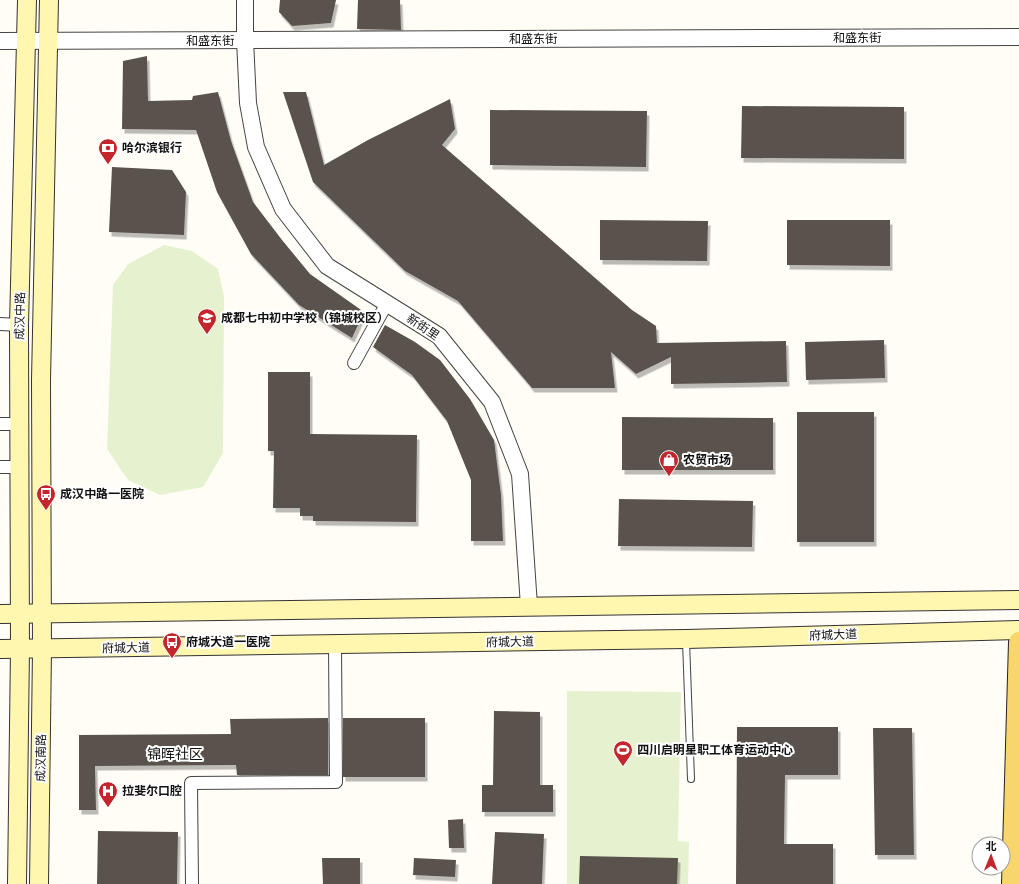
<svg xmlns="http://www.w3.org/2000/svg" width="1019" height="884" viewBox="0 0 1019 884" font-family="'Playfair Display','Noto Sans SC',serif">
	<defs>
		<filter id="shadow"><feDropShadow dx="2.5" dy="4.5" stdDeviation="0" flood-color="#0004"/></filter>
	</defs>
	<rect width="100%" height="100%" fill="#fffdf5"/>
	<g fill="#e6f2cf">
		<path d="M 164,245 L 192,251 L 218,269 L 224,296 L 223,453 L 203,487 L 160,495 L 128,480 L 107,449 L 113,285 L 128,264 Z"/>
		<path d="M 567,691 L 681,692 L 678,841 L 689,842 L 688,884 L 567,884 Z"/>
	</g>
	<g fill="#5a524d" filter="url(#shadow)">
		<path d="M 280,0 L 336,0 L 331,23 L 292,26 L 279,12 Z"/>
		<path d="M 358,0 L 400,0 L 401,30 L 357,29 Z"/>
		<path d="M 147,56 L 148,101 L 192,100 L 193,96 L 218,92 L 231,141 L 253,202 L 282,240 L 310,274 L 364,312 L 352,338 L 299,305 L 251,254 L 217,192 L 196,130 L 122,129 L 123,61 Z"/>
		<path d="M 283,92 L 306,92 L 324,165 L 368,140 L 450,99 L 455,129 L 442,145 L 632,310 L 656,326 L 657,343 L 786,341 L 787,382 L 671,384 L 671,357 L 636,374 L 611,352 L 615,388 L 532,388 L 458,301 L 405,271 L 313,182 Z"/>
		<path d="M 742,106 L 904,107 L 904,159 L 741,158 Z"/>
		<path d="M 490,110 L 647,111 L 646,167 L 490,165 Z"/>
		<path d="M 112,167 L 172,170 L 186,192 L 184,235 L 109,232 Z"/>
		<path d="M 600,220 L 708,221 L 707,261 L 600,260 Z"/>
		<path d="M 787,220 L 890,220 L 890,266 L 787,265 Z"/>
		<path d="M 385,325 L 415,342 L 440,360 L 470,399 L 494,440 L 501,495 L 503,541 L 471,541 L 471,480 L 447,421 L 412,375 L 373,347 Z"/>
		<path d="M 884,340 L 885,378 L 806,380 L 805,342 Z"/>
		<path d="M 268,372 L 310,372 L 310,434 L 417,435 L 416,522 L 313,521 L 313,516 L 300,516 L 300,508 L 273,508 L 274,451 L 268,451 Z"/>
		<rect x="797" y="412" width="77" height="130"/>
		<path d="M 622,417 L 773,418 L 773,470 L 622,470 Z"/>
		<path d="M 619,499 L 753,501 L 752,547 L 618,546 Z"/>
		<path d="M 494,711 L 540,712 L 540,785 L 553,785 L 553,812 L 482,812 L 482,785 L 493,785 Z"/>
		<path d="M 328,718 L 328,775 L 237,775 L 236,765 L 95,766 L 96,810 L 79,810 L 79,735 L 231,734 L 230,719 Z"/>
		<rect x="343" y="718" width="82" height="59"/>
		<path d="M 737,727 L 838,727 L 838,775 L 785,775 L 784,844 L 833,844 L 833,884 L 736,884 Z"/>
		<path d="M 873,728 L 912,728 L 914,855 L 875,855 Z"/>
		<path d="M 463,819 L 464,848 L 449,848 L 448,820 Z"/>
		<path d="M 98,831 L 178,832 L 177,884 L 97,884 Z"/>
		<path d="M 495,832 L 544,834 L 542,884 L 492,884 Z"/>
		<path d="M 580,856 L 678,858 L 677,884 L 579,884 Z"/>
		<path d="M 322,858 L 360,858 L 360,884 L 323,884 Z"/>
		<path d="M 414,858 L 456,860 L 455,877 L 413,875 Z"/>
	</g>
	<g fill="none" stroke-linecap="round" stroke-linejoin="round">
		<defs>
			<path id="service" d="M 686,641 L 691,779"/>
			<g id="minor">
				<path d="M 0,324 L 19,325"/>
				<path d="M 354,363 L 387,303"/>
				<path d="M 0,424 L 20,424"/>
				<path d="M 0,467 L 20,467"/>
				<path d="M 192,884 L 191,783 L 336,782 L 335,645"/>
			</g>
			<g id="tertiary">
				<path d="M 245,40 L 248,103 L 256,147 L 283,209 L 327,266 L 439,336 L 492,402 L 520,474 L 529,606"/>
				<path d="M 245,40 L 245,0"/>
				<path d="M 0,41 L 1019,37"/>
			</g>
			<g id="secondary">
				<path d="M 0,614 L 1019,600"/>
				<path d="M 0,649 L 686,639 L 1019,630"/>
				<path d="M 17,884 L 20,649 L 19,325 L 27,0"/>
				<path d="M 39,884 L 42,649 L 41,380 L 49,0"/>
			</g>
			<path id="primary" d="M 1012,884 L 1019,642"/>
		</defs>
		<use href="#service" stroke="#444" stroke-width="8"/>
		<use href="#minor" stroke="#444" stroke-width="14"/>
		<use href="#tertiary" stroke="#444" stroke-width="18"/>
		<use href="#secondary" stroke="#333" stroke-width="20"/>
		<use href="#primary" stroke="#222" stroke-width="22"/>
		<use href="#service" stroke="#fff" stroke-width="6"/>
		<use href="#minor" stroke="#fff" stroke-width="12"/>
		<use href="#tertiary" stroke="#fff" stroke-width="16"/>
		<use href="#secondary" stroke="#fff6b0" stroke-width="18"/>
		<use href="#primary" stroke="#f9d66b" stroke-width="20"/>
	</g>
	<defs>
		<symbol id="bank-pin" viewBox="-11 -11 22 30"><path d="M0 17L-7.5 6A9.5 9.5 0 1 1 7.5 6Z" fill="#c4262e" stroke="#fff"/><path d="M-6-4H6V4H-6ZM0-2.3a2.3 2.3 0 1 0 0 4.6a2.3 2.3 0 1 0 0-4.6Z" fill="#fff"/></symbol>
		<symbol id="school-pin" viewBox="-11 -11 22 30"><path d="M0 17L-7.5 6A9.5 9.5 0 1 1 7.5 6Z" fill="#c4262e" stroke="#fff"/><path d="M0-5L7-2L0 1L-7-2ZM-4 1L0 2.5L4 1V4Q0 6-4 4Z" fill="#fff"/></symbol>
		<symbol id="shop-pin" viewBox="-11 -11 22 30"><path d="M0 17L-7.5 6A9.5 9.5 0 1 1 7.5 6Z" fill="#c4262e" stroke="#fff"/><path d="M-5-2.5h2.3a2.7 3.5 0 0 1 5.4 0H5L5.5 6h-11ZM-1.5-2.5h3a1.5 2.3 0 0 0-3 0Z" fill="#fff"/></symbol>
		<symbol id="bus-pin" viewBox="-11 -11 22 30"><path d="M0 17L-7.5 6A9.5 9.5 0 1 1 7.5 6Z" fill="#c4262e" stroke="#fff"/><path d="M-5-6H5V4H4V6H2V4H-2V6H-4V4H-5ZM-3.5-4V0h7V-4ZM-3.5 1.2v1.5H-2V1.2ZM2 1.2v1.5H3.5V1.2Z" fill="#fff"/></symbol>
		<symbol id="stadium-pin" viewBox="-11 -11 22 30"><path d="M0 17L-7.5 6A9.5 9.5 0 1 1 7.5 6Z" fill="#c4262e" stroke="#fff"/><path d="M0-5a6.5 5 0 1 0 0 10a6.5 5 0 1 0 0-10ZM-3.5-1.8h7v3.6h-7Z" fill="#fff"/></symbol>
		<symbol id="hospital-pin" viewBox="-11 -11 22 30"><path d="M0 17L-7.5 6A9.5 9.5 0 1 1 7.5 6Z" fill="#c4262e" stroke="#fff"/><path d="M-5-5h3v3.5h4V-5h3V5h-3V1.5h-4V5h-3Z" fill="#fff"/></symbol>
	</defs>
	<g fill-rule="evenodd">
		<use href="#bank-pin" x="97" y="137" width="22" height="30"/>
		<use href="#school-pin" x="196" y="307" width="22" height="30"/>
		<use href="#shop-pin" x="658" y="449" width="22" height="30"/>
		<use href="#bus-pin" x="35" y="483" width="22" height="30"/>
		<use href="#bus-pin" x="161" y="631" width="22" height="30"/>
		<use href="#stadium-pin" x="612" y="739" width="22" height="30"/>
		<use href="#hospital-pin" x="97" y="780" width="22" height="30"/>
	</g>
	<g text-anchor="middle" stroke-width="4" stroke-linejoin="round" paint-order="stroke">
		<g font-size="12" fill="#111" stroke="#fff">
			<text x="857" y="42">和盛东街</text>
			<text x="533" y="43">和盛东街</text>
			<text x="210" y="45">和盛东街</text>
			<text transform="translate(20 316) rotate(-89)" y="4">成汉中路</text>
			<text transform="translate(423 327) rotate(34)" y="4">新街里</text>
			<text transform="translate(833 635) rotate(-2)" y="4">府城大道</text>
			<text transform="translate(510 642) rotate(-1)" y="4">府城大道</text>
			<text transform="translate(126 648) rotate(-1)" y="4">府城大道</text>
			<text transform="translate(41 758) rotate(-89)" y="4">成汉南路</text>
		</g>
		<g font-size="12" font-weight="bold" fill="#111" stroke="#fff" text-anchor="start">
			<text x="122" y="152">哈尔滨银行</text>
			<text x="221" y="322">成都七中初中学校（锦城校区）</text>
			<text x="683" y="464">农贸市场</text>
			<text x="60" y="498">成汉中路一医院</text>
			<text x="186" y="646">府城大道一医院</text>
			<text x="637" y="754">四川启明星职工体育运动中心</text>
			<text x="122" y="795">拉斐尔口腔</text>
		</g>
		<g font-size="14" fill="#111" stroke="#fff">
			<text x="175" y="759">锦晖社区</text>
		</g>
	</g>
	<g transform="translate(991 856) rotate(1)"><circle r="19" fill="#ffffff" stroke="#a0a0a0"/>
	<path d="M0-3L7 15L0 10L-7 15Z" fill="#c4262e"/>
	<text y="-6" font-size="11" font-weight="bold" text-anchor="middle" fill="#111111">北</text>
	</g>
</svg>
